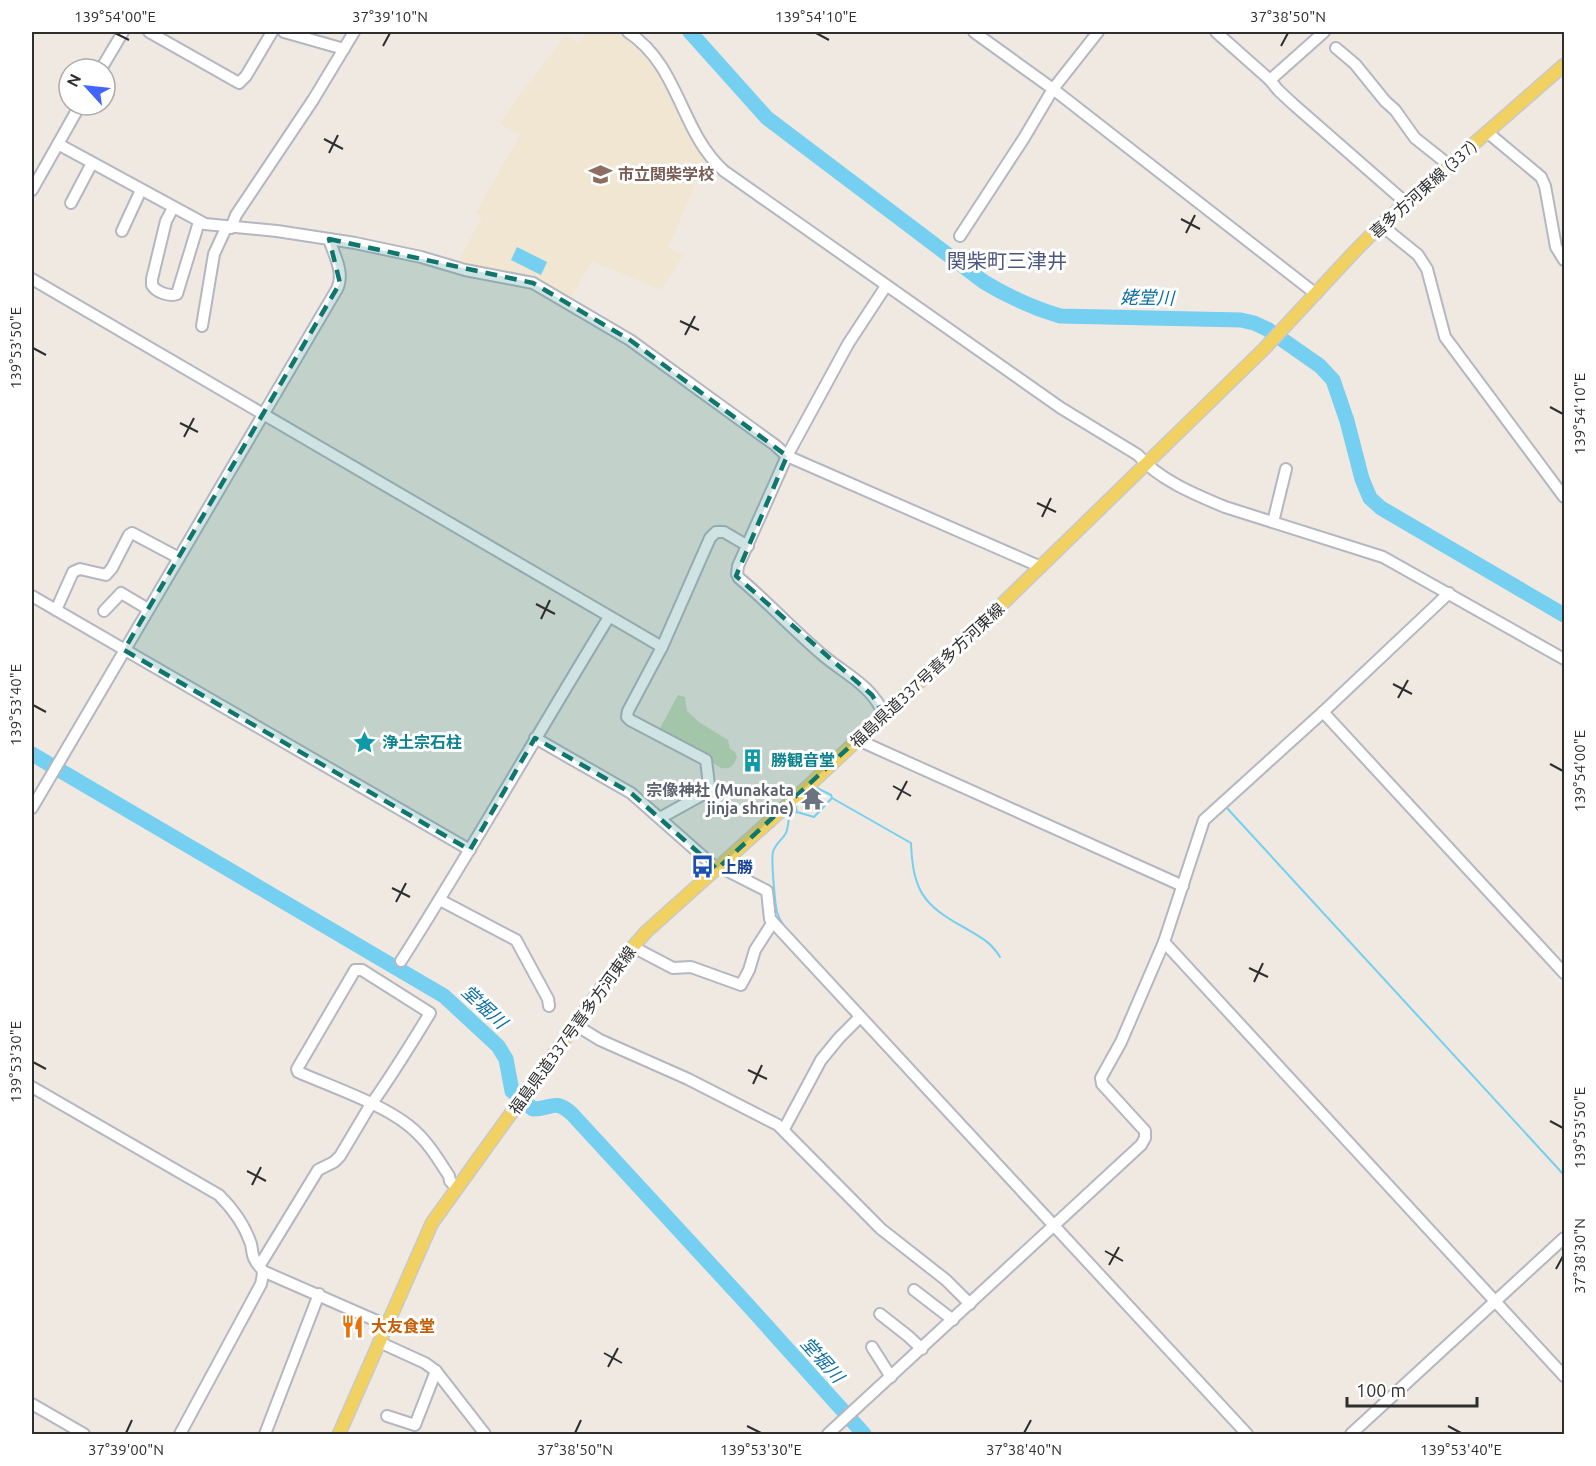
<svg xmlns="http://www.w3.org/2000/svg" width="1596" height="1466" viewBox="0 0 1596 1466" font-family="Ubuntu,'Noto Sans JP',sans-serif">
	<rect width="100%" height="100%" fill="#efe9e1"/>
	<path fill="#f0e6d1" d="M 588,32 L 618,32 L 644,52 L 659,73 L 694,141 L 710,166 L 696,182 L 668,248 L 683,255 L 661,290 L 592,261 L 569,301 L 532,280 L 457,264 L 482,217 L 476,212 L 520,135 L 500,124 L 515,101 L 566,35 L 578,44 Z"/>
	<path fill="#c8d9b8" d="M 678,695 L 685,697 L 687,711 L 699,722 L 728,740 L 730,749 L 735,752 L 737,757 C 733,767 731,769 721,768 L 659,730 Z"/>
	<path fill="#75cff0" d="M 517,247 L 547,262 L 541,275 L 511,260 Z"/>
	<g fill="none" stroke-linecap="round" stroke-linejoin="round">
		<g stroke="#75cff0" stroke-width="2">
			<path d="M 832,798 L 911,843 C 913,891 923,905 965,928 C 979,936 991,942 1000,957"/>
			<path d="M 795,804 L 797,812"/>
			<path d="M 1226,807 L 1564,1175"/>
			<path d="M 795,939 C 788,931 780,923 777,912 C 775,904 771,859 773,852 C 775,844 782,840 786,833 C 788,828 788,821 790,815 L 797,812 L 814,817 L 832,798 L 831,795 L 815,787"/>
		</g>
		<g stroke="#75cff0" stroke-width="15">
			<path d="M 690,32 L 767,118 L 984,282 C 1009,297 1033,308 1060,316 L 1241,320 L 1254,323 L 1267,329 L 1320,366 L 1333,380 L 1347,421 L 1362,479 L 1370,498 L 1381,508 L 1564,615"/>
			<path d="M 32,754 L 444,996 L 498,1046 L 506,1059 L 512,1091 L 533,1109 C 552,1109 555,1098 572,1114 L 747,1304 L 864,1434"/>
		</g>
		<defs>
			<g id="minor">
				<path d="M 149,32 L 239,83 L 246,76 L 272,32"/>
				<path d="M 284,32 L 344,49"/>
				<path d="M 628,32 C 680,66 680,132 724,171 L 1061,408 L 1138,455 C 1159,480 1196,495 1225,507 L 1383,557 L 1564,659"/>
				<path d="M 974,32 L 1053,89 L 1316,294"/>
				<path d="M 1216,32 L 1270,80 L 1278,90 L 1293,104 L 1405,202"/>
				<path d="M 1336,48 L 1355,64 L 1385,101 L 1395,110 L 1415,138 L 1449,165"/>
				<path d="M 101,69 L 123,32"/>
				<path d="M 1270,80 L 1324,32"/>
				<path d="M 1487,132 L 1541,177 L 1545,186 L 1556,247 L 1564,260"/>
				<path d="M 58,144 L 205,224 L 277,231 L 355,243 L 421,257 L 465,270 L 533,283 L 630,340 L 775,445 L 787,456 L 1041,567"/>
				<path d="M 32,190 L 80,105"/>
				<path d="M 71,203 L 92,163"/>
				<path d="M 173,208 L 166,221 L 152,279 L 152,285 C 156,292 169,297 177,294 L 199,222"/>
				<path d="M 1381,225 L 1418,255 L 1427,269 L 1445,337 L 1564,497"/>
				<path d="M 231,228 L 236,215 L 313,100 L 354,32"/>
				<path d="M 122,231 L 141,190"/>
				<path d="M 960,236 L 1024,138 L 1053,89 L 1098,32"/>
				<path d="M 32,279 L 662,647"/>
				<path d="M 202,326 L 214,254 L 226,228"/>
				<path d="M 1273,522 L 1286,469"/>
				<path d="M 32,596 L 470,850"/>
				<path d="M 56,610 L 73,572 L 80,569 L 106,575 L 112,568 L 129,535 L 132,533 L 179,558"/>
				<path d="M 104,611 L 121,593 L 148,609"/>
				<path d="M 1323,712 L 1564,973"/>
				<path d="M 884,715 C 873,687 847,675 825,657 C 795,632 769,603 739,578 L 737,574 L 738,566 L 787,456 L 848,344 L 886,286"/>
				<path d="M 535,738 L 631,793 L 717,869"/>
				<path d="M 858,740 L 1183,886"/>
				<path d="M 32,808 L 337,289 C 345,273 334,255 329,239"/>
				<path d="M 660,818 L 707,792 L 709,785 L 706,760 L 630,720 L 627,717 L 628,711 L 662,647 L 710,538 L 716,532 L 724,532 L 748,546"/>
				<path d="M 720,867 L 767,891 L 770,919 L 1247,1434"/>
				<path d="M 440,900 L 516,940 L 548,999 L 549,1006"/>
				<path d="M 1164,942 L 1564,1376"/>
				<path d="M 633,947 L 673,968 L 691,967 L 741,985 L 749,970 L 755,950 L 773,922"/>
				<path d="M 401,961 C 473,848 539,731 609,617"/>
				<path d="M 574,1024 L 600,1040 L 688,1079 L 778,1125 L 881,1229 L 946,1280 L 970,1304"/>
				<path d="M 32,1087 L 219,1195 C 232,1208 245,1226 251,1244 C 252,1248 252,1254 254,1258 C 259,1271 266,1264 261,1284 L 180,1434"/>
				<path d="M 784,1129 L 821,1060 L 839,1038 L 860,1017"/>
				<path d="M 260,1265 L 318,1170 L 334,1162 L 340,1156 L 368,1109 C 390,1078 410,1046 430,1013 L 362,970 L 355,970 L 297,1069 L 298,1072 C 330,1086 382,1104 408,1125 C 426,1139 437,1157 449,1176 L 450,1181 L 457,1188"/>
				<path d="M 264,1274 L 265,1272 L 386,1325"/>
				<path d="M 914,1290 L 953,1320"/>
				<path d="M 880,1314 L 908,1336 L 922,1349"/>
				<path d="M 379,1342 L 425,1363 L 436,1371 L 485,1434"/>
				<path d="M 872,1347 L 891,1377"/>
				<path d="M 32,1404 L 84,1434"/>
				<path d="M 387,1416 L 415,1425 L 436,1371"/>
				<path d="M 265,1434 L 319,1294"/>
				<path d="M 828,1434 L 1141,1145 L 1145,1138 L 1145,1131 L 1102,1084 L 1101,1078 L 1121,1042 L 1164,942 L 1204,820 L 1323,712 L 1449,593"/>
				<path d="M 1351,1434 L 1564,1238"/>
			</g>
			<path id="major" d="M 339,1434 L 432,1223 L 623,958 L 646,932 L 803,791 L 996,610 L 1264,349 L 1356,250 L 1381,225 L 1564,65"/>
		</defs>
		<use href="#minor" stroke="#b4b7c1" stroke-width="14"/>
		<use href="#major" stroke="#c9c9c9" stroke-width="15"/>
		<use href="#minor" stroke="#fff" stroke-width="10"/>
		<use href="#major" stroke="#f2d163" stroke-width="12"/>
	</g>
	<path fill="#0f766e" fill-opacity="0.2" stroke="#0f766e" stroke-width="4.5" stroke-dasharray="12 8" stroke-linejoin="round" d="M 329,239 L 533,283 L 630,340 L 787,456 L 736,576 L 872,695 L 884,715 L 717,869 L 631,793 L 535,738 L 470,850 L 124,650 L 340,283 Z"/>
	<path fill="none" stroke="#2e2e2e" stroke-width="2" d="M 115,33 L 129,40M 816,33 L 829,40M 383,46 L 390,33M 1281,46 L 1288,33M 324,139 L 343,149M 329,153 L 338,135M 1181,219 L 1200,229M 1186,233 L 1195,215M 680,321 L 699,330M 685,335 L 695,316M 33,348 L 46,355M 1550,407 L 1563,414M 180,423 L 198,432M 184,437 L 194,418M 1037,503 L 1056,512M 1042,517 L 1051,498M 536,604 L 555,614M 541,619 L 550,600M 1393,684 L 1412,694M 1398,698 L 1408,680M 33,705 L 46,712M 1550,764 L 1563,771M 893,786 L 911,796M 897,800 L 907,781M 392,888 L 410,897M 396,902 L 406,883M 1249,968 L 1268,977M 1254,982 L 1263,963M 33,1062 L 46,1069M 748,1070 L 767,1079M 753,1084 L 762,1065M 1550,1121 L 1563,1128M 247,1171 L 266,1181M 252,1185 L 261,1167M 1105,1251 L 1123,1261M 1109,1265 L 1119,1247M 1556,1269 L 1563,1256M 604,1353 L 622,1363M 608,1367 L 618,1348M 747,1426 L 761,1433M 1448,1426 L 1461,1433M 126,1433 L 132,1420M 575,1433 L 581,1420M 1024,1433 L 1031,1420"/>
	<defs>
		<symbol id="school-bare" viewBox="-9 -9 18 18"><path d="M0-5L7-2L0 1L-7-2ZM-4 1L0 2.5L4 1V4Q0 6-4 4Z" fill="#8d6e63" stroke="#fff" stroke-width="2.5" paint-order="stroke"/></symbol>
		<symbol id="sight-bare" viewBox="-9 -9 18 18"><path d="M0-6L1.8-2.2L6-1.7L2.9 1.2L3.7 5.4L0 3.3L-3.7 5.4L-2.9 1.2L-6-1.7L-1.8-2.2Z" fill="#0f9aa8" stroke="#fff" stroke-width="2.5" paint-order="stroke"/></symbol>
		<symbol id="building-bare" viewBox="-9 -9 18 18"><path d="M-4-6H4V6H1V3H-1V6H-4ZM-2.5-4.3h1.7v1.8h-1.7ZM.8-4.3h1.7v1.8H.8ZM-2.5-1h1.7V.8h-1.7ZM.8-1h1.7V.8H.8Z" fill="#0f9aa8" stroke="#fff" stroke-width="2.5" paint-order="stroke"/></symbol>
		<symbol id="temple-bare" viewBox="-9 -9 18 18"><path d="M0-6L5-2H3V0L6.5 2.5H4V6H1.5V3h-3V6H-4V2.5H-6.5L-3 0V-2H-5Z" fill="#6b7280" stroke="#fff" stroke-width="2.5" paint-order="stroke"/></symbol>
		<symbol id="bus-bare" viewBox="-9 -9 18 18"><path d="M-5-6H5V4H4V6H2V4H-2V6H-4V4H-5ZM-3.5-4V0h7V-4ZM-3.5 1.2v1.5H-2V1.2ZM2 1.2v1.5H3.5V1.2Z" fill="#1a4fb4" stroke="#fff" stroke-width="2.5" paint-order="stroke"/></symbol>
		<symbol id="restaurant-bare" viewBox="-9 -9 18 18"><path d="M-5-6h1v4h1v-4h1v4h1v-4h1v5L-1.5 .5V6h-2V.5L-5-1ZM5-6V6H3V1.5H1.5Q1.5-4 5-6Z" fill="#e8710a" stroke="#fff" stroke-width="2.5" paint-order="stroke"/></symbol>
	</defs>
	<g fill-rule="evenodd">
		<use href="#school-bare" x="584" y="158" width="33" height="33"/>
		<use href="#sight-bare" x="348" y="726" width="33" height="33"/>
		<use href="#building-bare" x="736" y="744" width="33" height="33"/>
		<use href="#temple-bare" x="796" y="782" width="33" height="33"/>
		<use href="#bus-bare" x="686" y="850" width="33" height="33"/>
		<use href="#restaurant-bare" x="336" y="1310" width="33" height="33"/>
	</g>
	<g text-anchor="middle" stroke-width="6" stroke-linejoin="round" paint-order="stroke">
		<g font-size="16" font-weight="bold" fill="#785e54" stroke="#fff" text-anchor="start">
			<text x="618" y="180">市立関柴学校</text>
		</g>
		<g font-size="16" fill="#2e2e2e" stroke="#fff">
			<text transform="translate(1423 189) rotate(-42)" y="6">喜多方河東線 (337)</text>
			<text transform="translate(927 675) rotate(-43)" y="6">福島県道337号喜多方河東線</text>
			<text transform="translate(572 1030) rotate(-54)" y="6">福島県道337号喜多方河東線</text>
		</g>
		<g font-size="16" font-weight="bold" fill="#0d838f" stroke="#fff" text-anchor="start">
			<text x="382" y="748">浄土宗石柱</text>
			<text x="771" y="766">勝観音堂</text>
		</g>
		<g font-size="16" font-weight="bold" fill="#5b616d" stroke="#fff" text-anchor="end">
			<text x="794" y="796">宗像神社 (Munakata<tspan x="794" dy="18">jinja shrine)</tspan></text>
		</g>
		<g font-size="16" font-weight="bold" fill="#164399" stroke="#fff" text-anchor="start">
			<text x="721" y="873">上勝</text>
		</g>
		<g font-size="16" font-weight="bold" fill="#c56008" stroke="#fff" text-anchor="start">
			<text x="371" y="1332">大友食堂</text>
		</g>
		<g font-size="18" font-style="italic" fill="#0d6fa3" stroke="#fff">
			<text transform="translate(1147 298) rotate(1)" y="6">姥堂川</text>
			<text transform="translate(484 1007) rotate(43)" y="6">堂堀川</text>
			<text transform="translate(822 1360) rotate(48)" y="6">堂堀川</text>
		</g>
		<g font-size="20" fill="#4d5680" stroke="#fff">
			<text x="1007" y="268">関柴町三津井</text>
		</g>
	</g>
	<rect width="1596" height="1466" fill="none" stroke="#ffffff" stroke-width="66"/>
	<g transform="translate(87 87) rotate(297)"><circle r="28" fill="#ffffff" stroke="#ababab" stroke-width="1.5"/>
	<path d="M0-4.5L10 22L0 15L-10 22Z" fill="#4264fb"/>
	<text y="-9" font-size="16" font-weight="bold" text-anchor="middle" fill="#2e2e2e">N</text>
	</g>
	<path d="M1347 1397v9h130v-9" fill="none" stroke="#2e2e2e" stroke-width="3"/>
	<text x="1356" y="1397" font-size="18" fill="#2e2e2e" stroke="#ffffff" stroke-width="4.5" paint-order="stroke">100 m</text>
	<rect x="33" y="33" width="1530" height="1400" fill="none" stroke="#2e2e2e" stroke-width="2"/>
	<g font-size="15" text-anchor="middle" fill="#2e2e2e">
		<text x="115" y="22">139°54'00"E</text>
		<text x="390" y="22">37°39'10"N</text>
		<text x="816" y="22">139°54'10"E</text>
		<text x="1288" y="22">37°38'50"N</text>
		<text transform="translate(16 348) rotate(-90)" y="5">139°53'50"E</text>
		<text transform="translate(1580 414) rotate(-90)" y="5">139°54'10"E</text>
		<text transform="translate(16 705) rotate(-90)" y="5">139°53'40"E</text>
		<text transform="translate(1580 771) rotate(-90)" y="5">139°54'00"E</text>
		<text transform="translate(16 1062) rotate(-90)" y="5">139°53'30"E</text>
		<text transform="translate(1580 1128) rotate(-90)" y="5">139°53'50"E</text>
		<text transform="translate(1580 1256) rotate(-90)" y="5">37°38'30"N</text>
		<text x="126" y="1455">37°39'00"N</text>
		<text x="575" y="1455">37°38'50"N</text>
		<text x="761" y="1455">139°53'30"E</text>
		<text x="1024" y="1455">37°38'40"N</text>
		<text x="1461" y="1455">139°53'40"E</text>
	</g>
</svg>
